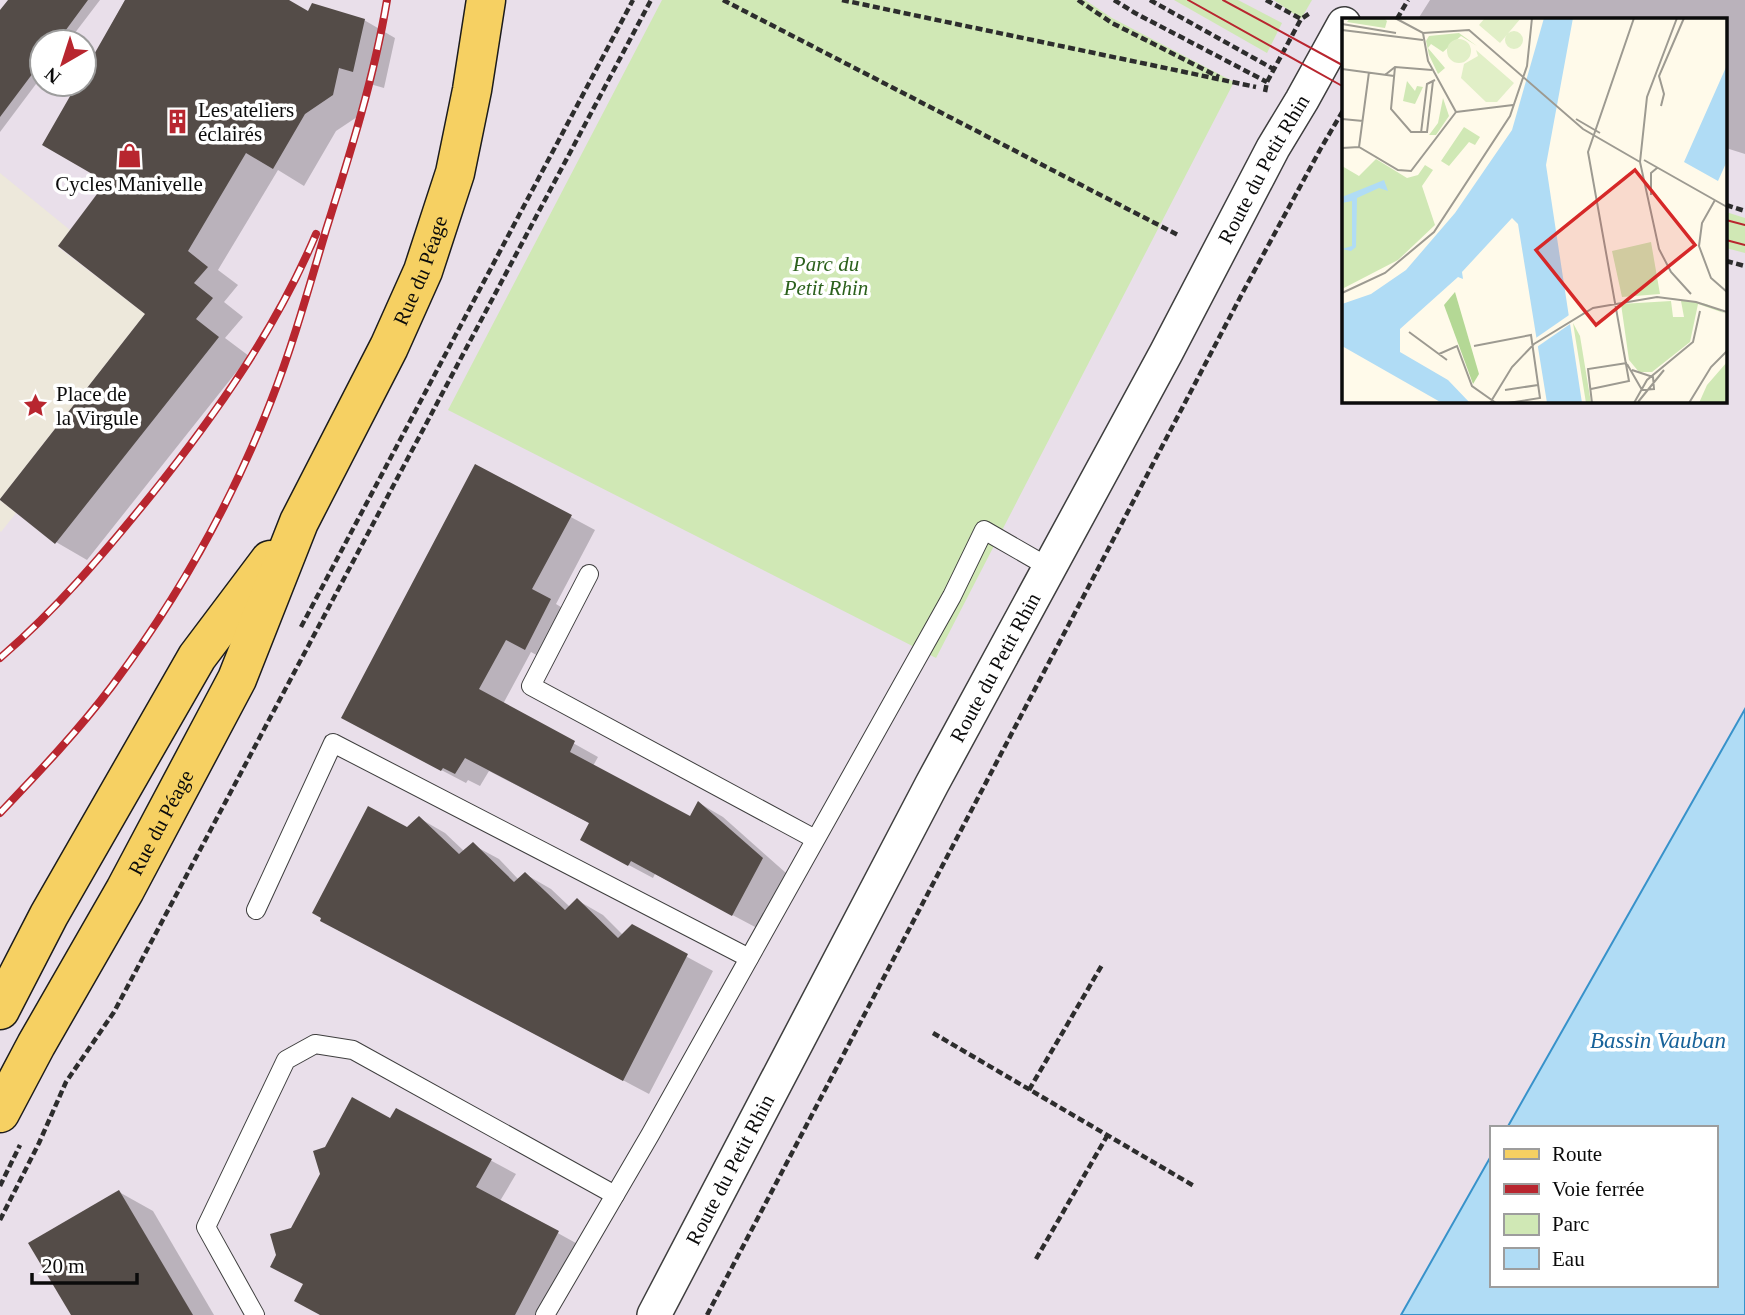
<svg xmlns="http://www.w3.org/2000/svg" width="1745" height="1315" viewBox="0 0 1745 1315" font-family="Georgia,serif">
	<rect width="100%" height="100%" fill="#fffaea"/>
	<path fill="#e9dfea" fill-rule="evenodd" d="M 0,0 L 1745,0 L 1745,1315 L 0,1315 ZM 1344,19 L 1726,19 L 1726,401 L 1344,401 ZM 42,42 L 84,42 L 84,84 L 42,84 ZM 1491,1128 L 1715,1128 L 1715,1285 L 1491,1285 Z"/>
	<g fill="#d0e8b5">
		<path d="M 662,0 L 1085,0 L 1112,18 L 1234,82 L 936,658 L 448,410 Z"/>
		<path d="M 1174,0 L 1238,0 L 1282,23 L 1267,53 Z"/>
		<path d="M 1274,0 L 1312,0 L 1301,19 Z"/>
		<path d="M 1726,212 L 1745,218 L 1745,253 L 1726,248 Z"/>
	</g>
	<g fill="#ede8db">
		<path d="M 0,173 L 70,230 L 58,247 L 145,314 L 0,499 Z"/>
		<path d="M 0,500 L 16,513 L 1,532 L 0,531 Z"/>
	</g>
	<path fill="#b0dcf5" stroke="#3892ca" stroke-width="2" d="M 1745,709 L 1745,1315 L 1401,1315 L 1491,1156 L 1491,1285 L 1715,1285 L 1715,1128 L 1507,1128 Z"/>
	<g fill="#0003">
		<path d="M 10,0 L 100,0 L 68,42 L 42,42 L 42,76 L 0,132 L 0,13 Z"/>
		<path d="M 125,0 L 285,0 L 308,13 L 364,20 L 395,38 L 384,88 L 370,84 L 363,113 L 336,131 L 304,186 L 278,170 L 218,270 L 238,285 L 224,302 L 243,317 L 225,338 L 249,356 L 87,560 L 56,542 L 2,500 L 148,313 L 79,84 L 84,84 L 84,75 Z"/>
		<path d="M 1430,0 L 1745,0 L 1745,154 L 1726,148 L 1726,19 L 1418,19 Z"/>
		<path d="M 476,466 L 595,530 L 556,604 L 574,615 L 549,662 L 531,652 L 503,704 L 598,757 L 593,766 L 691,818 L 699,803 L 723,817 L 786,873 L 757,928 L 655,874 L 653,878 L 606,853 L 591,824 L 489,771 L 480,786 L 468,780 L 466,783 L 367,731 Z"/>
		<path d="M 419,818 L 445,833 L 465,852 L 473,845 L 499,859 L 519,880 L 525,874 L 551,889 L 570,907 L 577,900 L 603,915 L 623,935 L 632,927 L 713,971 L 649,1094 L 348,935 L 408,829 Z"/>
		<path d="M 397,1110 L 516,1174 L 500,1201 L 583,1247 L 547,1315 L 321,1315 L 305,1284 L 292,1229 L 391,1120 Z"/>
		<path d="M 119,1192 L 153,1211 L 214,1315 L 73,1315 Z"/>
	</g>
	<g fill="#544c48">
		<path d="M 8,0 L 88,0 L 57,42 L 42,42 L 42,61 L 0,117 L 0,10 Z"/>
		<path d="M 125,0 L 289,0 L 308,11 L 312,3 L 365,19 L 353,72 L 339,68 L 333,95 L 305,114 L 273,169 L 246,153 L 188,251 L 208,267 L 194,283 L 213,298 L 196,319 L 219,337 L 55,544 L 0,500 L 0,499 L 145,314 L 58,246 L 106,182 L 42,145 L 77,84 L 84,84 L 84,72 Z"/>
		<path d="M 475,464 L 572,515 L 532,589 L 551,599 L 525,650 L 506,640 L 479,689 L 575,741 L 570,752 L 690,816 L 698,801 L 763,858 L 732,916 L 631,861 L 628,866 L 580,840 L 589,823 L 465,758 L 455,774 L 443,768 L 441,771 L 341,718 Z"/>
		<path d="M 368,806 L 407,827 L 419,816 L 459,854 L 473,842 L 514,882 L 525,872 L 565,910 L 577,898 L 618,938 L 632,924 L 688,954 L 623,1081 L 320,921 L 321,918 L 312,913 Z"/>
		<path d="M 352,1097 L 390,1118 L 396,1108 L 492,1159 L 476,1187 L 559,1231 L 515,1315 L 320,1315 L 294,1301 L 303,1284 L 270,1267 L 276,1255 L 270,1234 L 291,1228 L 320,1174 L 313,1151 L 325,1147 Z"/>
		<path d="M 119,1190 L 193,1315 L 71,1315 L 28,1243 Z"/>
	</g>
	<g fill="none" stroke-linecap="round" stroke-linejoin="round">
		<defs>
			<g id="lane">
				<path d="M 589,574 L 531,686 L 815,839"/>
				<path d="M 256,910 L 333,743 L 749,958"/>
				<path d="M 255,1315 L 206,1227 L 286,1060 L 315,1044 L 353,1050 L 615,1195"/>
				<path d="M 545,1315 L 650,1135 L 952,596 L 984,530 L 1050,568"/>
			</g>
			<g id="street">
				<path id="s1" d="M 654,1315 L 932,784 L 1166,353 L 1273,148 L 1302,100 L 1344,24"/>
			</g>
			<g id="primary">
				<path d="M 0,1010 L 49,915 L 197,657 L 270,560"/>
				<path id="s2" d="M 0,1113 L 36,1045 L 125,890 L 237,679 L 299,522 L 389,347 L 423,271 L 455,173 L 472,90 L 486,0"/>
			</g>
		</defs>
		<use href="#lane" stroke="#3e3e3e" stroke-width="20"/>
		<use href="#street" stroke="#3e3e3e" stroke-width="36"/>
		<use href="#primary" stroke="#1c1c1c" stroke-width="41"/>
		<g stroke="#2d2d2d" stroke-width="4.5" stroke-dasharray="7 3.5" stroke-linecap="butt">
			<path d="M 723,0 L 1178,235"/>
			<path d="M 842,0 L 1256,87"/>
			<path d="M 1078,0 L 1112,23 L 1219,77"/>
			<path d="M 1114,0 L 1135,13 L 1267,82"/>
			<path d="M 1150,0 L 1277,71"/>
			<path d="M 1266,0 L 1301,19"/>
			<path d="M 1397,19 L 1408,0"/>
			<path d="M 1265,92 L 1267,82 L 1301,19 L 1310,13"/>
			<path d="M 1726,205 L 1745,211"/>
			<path d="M 1726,261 L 1745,266"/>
			<path d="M 301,627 L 633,0"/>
			<path d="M 933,1033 L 1194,1186"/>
			<path d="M 1029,1090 L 1102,965"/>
			<path d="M 0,1186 L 20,1145"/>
			<path d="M 0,1220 L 39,1143 L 66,1082 L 114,1012 L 651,0"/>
			<path d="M 1036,1259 L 1107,1136"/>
			<path d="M 707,1315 L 1244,290 L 1321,148 L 1344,109"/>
		</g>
		<use href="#lane" stroke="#fff" stroke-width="18"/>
		<use href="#street" stroke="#fff" stroke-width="33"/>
		<use href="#primary" stroke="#f6d062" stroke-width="38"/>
		<g stroke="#b8262f" stroke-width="2">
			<path d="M 1188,0 L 1344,87"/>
			<path d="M 1223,0 L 1344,66"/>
			<path d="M 1726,220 L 1745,225"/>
			<path d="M 1726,240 L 1745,245"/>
		</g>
		<defs>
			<g id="rail">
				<path d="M 0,658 C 57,609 105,552 152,494 C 216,414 276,329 316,234"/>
				<path d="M 0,813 C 39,772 78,731 112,686 C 177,599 232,502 271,401 C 293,345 309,287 326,230 C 350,154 374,78 387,0"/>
			</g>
		</defs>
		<use href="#rail" stroke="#b8262f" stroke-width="8"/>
		<use href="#rail" stroke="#fff" stroke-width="5" stroke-dasharray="16" stroke-linecap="butt"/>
	</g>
	<defs>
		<symbol id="building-bare" viewBox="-9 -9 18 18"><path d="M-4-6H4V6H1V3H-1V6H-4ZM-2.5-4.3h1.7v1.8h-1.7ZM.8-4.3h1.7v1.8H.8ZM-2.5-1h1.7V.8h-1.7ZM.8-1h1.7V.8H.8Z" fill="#b8262f" stroke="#fff" stroke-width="2.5" paint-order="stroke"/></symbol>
		<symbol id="shop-bare" viewBox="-9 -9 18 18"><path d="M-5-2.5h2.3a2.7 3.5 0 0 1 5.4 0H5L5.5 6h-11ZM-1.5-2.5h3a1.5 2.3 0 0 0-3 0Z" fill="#b8262f" stroke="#fff" stroke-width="2.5" paint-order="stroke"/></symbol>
		<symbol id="sight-bare" viewBox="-9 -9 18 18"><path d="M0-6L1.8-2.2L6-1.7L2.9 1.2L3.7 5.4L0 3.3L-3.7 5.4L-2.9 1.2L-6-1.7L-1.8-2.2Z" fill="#b8262f" stroke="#fff" stroke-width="2.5" paint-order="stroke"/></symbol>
	</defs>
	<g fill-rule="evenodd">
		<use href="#building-bare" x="160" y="104" width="35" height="35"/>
		<use href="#shop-bare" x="112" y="138" width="35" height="35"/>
		<use href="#sight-bare" x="18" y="388" width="35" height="35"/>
	</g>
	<g text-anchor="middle" stroke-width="7" stroke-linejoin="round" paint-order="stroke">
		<g font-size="21" fill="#0b0b0b" stroke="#fff" text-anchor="start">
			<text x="198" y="117">Les ateliers<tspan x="198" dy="24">éclairés</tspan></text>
			<text x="129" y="191" text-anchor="middle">Cycles Manivelle</text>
			<text x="56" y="401">Place de<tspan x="56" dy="24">la Virgule</tspan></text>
		</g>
		<g font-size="21" fill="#0b0b0b" stroke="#fff">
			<text dy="7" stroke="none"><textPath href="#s1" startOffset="1298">Route du Petit Rhin</textPath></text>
			<text dy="7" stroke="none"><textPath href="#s2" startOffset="943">Rue du Péage</textPath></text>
			<text dy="7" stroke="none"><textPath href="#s1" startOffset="732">Route du Petit Rhin</textPath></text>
			<text dy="7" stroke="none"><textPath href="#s2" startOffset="332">Rue du Péage</textPath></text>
			<text dy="7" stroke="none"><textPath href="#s1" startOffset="164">Route du Petit Rhin</textPath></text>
		</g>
		<g font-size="21" font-style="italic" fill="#2c611d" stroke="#fff">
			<text x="826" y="271">Parc du<tspan x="826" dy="24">Petit Rhin</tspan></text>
		</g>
		<g font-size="23" font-style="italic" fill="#18639a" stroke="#fff">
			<text x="1658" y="1048">Bassin Vauban</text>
		</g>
	</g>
	<g transform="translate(1342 18)">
		<rect width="385" height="385" fill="#fffaea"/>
		<path d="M 8,0 L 42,0 L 45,3 L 43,10 L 5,4 ZM 117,15 L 135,28 L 119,18 L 101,34 L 89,26 L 86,30 L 103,50 L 96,56 L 87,37 L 84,23 L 87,18 ZM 65,63 L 73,73 L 75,68 L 81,69 L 73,86 L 61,83 ZM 101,80 L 107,98 L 94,117 L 87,117 L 96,105 ZM 122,109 L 138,119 L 133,127 L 127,124 L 107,148 L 99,143 ZM 34,141 L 65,160 L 76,157 L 83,147 L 91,152 L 80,168 L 93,207 L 56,242 L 0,271 L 0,148 L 17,158 ZM 309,224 L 318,276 L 280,279 L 270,233 ZM 329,280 L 364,286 L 385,296 L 356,286 L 348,324 L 310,354 L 297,354 L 287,342 L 279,286 L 329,283 L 331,299 L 342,299 L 339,283 ZM 231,305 L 238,318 L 249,385 L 244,385 ZM 385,344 L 385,385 L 357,385 L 365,367 Z" fill="#d0e8b5"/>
		<path d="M 113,274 L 137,356 L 131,366 L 102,287 Z" fill="#b4d895"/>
		<path d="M 143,0 L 179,0 L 158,25 L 137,7 ZM163 22a9 9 0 1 1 18 0a9 9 0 1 1-18 0ZM105 33a12 12 0 1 1 24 0a12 12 0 1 1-24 0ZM 134,32 L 172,65 L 155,84 L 144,84 L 119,60 L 122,46 L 136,38 Z" fill="#e1efc7"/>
		<path d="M 202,0 L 231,0 L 204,147 L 240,385 L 205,385 L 176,206 L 170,200 L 120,254 L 121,261 L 116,259 L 58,311 L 58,334 L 106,362 L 128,385 L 100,385 L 0,328 L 0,286 L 29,276 L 64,252 L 113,195 L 170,112 ZM 385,47 L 385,143 L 376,163 L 342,144 ZM 42,162 L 46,173 L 37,170 L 15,180 L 14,229 L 9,233 L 0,231 L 10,228 L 10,183 L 0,185 L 0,179 Z" fill="#b0dcf5"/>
		<path d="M 230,295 L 231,304 L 192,331 L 191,322 Z" fill="#fffaea"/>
		<path fill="none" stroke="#9d9a91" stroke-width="2" d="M 53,0 L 81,15 L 127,12 L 241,111 L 298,144M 335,0 L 305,79 L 298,144 L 317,231 L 329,254 L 349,276M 0,6 L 54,15M 0,12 L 81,22M 81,15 L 86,43 L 114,94M 53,49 L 49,91 L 69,114 L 85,114 L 91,63M 0,51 L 52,58M 43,57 L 53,49 L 90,52M 319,88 L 322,76 L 317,58 L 342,0M 114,94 L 171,87M 0,101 L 21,103M 234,101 L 258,115M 79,115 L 85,66 L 93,62M 17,129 L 27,54M 0,130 L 17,129 L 56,152 L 69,153 L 114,94M 302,142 L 385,189M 309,177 L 309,155 L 315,150M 373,182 L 360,205 L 357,228 L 369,260 L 385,274M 0,275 L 43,255 L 92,214 L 168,98 L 185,48 L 190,0M 67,314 L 105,342M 132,328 L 189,317 L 198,380 L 166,385M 97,336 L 115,328 L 130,368 L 154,385M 285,346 L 300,372 L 312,371 L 311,359 L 290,352M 249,371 L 287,363 L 246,134 L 292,0M 163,372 L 196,367M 296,384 L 322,352M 148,385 L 170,349 L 192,326 L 251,290 L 315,279 L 354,284 L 385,294M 250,385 L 246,351 L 285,345M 292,385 L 305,362 L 351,324 L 358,293M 347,385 L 369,349 L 385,333"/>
		<path fill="#d62828" fill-opacity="0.15" stroke="#d62828" stroke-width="3.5" d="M 293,152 L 353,227 L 254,307 L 194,232 Z"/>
		<rect width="385" height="385" fill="none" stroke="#0b0b0b" stroke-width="3.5"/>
	</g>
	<rect x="1490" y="1126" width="228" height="161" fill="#ffffff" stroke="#9d9d9d" stroke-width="2"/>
	<rect x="1504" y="1149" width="35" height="10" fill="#f6d062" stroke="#9d9d9d" stroke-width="2"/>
	<text x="1552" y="1161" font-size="21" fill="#0b0b0b">Route</text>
	<rect x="1504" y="1184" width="35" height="10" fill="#b8262f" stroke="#9d9d9d" stroke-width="2"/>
	<text x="1552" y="1196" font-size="21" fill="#0b0b0b">Voie ferrée</text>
	<rect x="1504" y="1214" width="35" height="21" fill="#d0e8b5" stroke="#9d9d9d" stroke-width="2"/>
	<text x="1552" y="1231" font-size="21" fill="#0b0b0b">Parc</text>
	<rect x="1504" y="1248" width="35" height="21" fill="#b0dcf5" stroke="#9d9d9d" stroke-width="2"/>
	<text x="1552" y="1266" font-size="21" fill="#0b0b0b">Eau</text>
	<g transform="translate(63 63) rotate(219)"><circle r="33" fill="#ffffff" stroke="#9d9d9d" stroke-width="2"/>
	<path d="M0-5L12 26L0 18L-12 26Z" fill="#b8262f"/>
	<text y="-10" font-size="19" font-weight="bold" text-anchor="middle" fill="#0b0b0b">N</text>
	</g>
	<path d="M32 1273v10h105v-10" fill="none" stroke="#0b0b0b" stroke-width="3.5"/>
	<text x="42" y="1273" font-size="21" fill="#0b0b0b" stroke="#ffffff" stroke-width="5" paint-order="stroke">20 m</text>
</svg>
